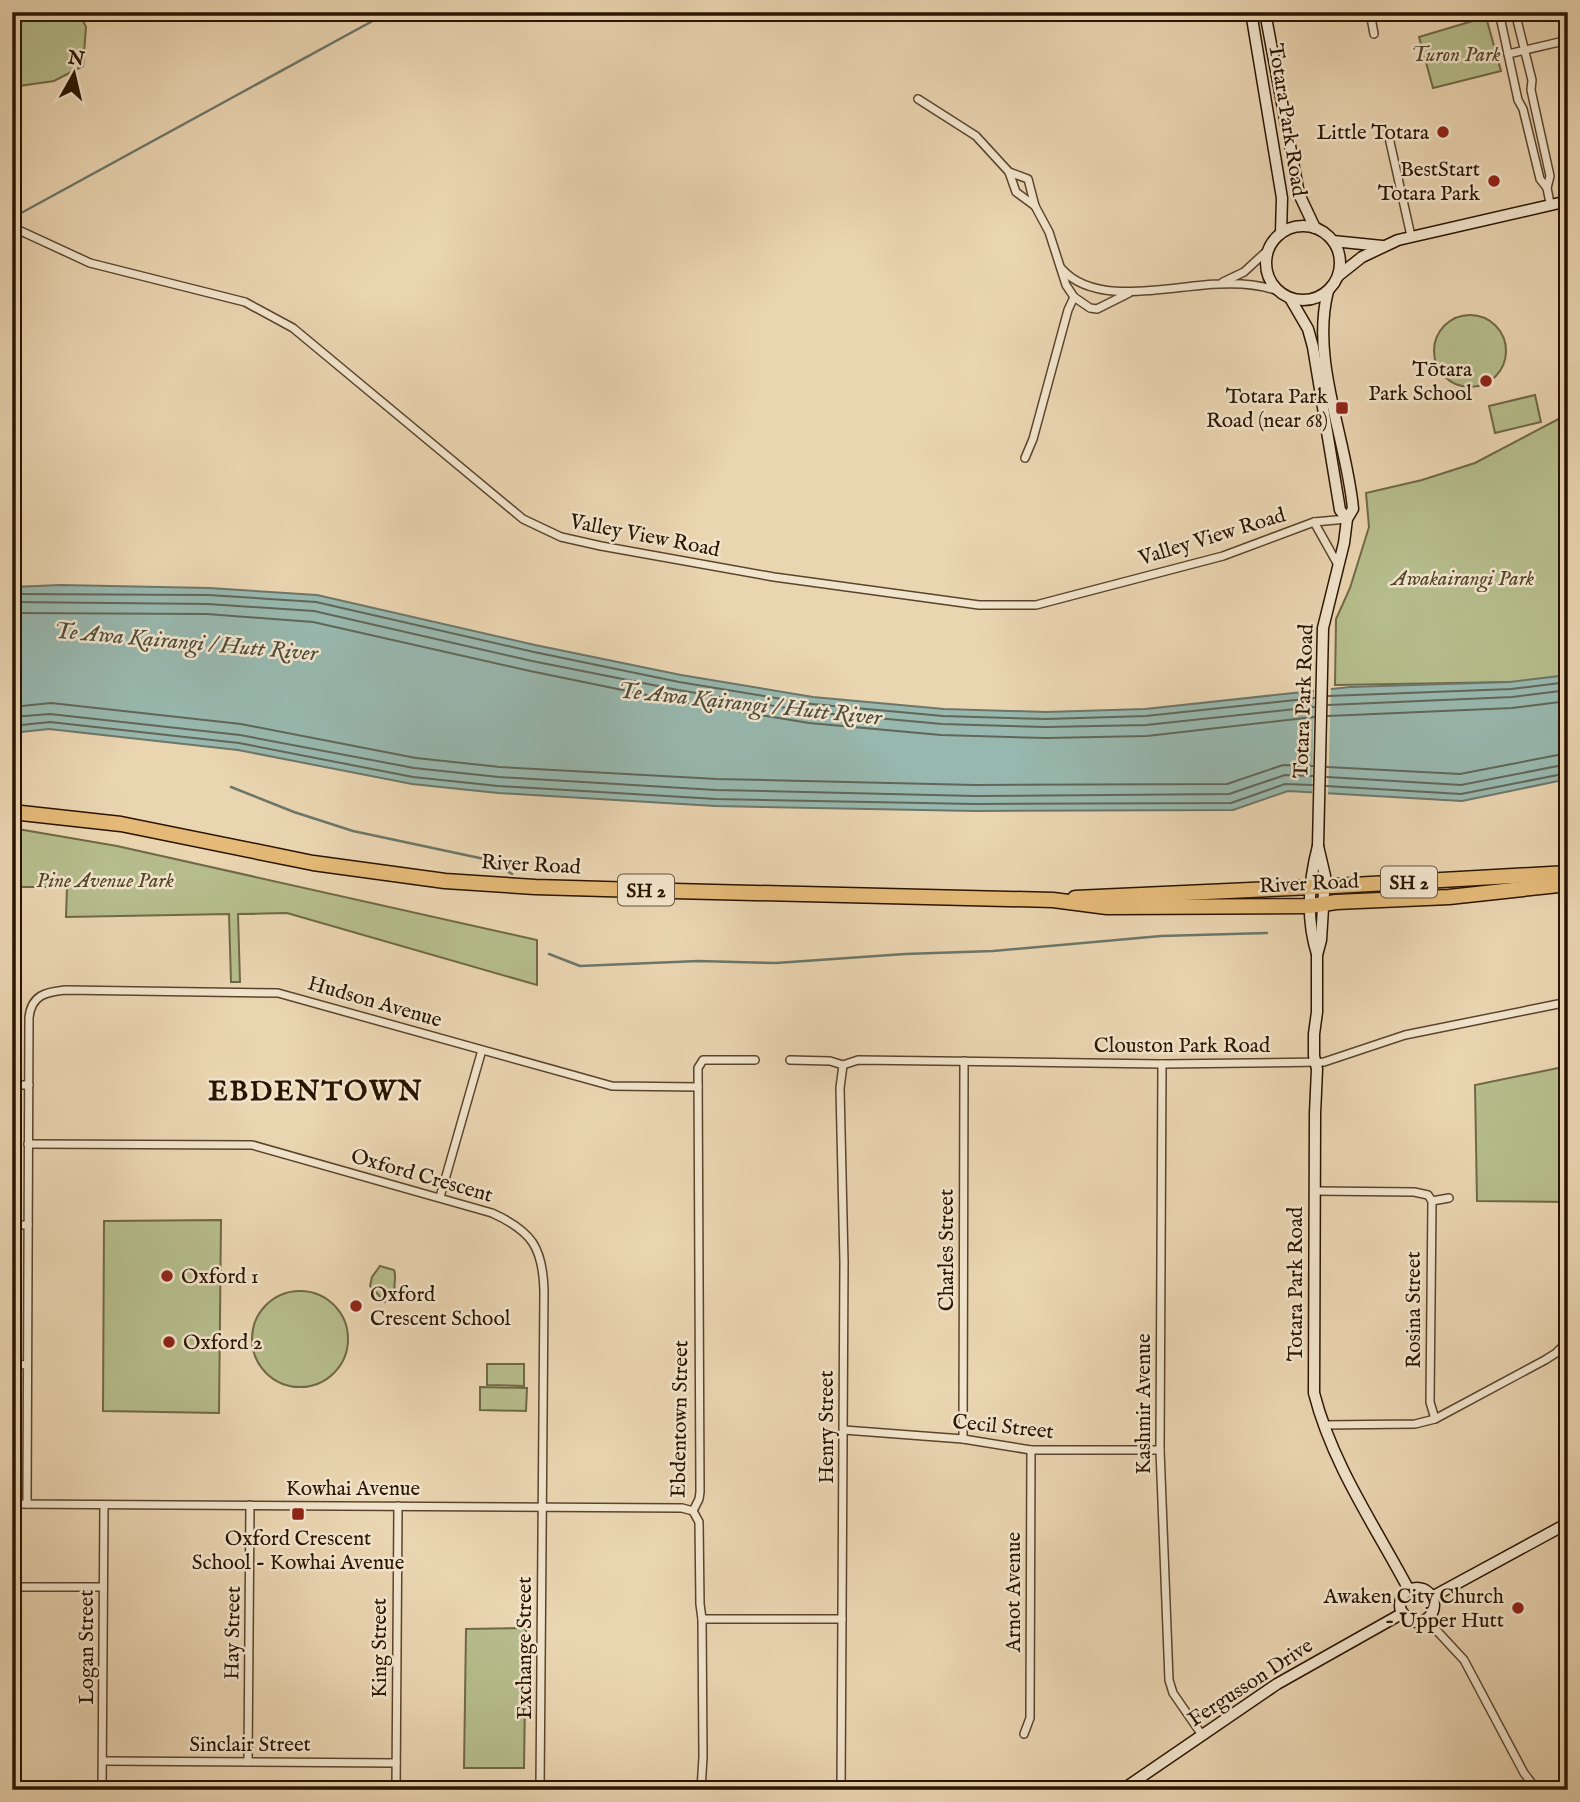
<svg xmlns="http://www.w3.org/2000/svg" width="1580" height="1802" viewBox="0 0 1580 1802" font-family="'IM FELL English',serif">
	<rect width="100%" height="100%" fill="#ead5b1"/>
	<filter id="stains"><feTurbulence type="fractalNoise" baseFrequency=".00286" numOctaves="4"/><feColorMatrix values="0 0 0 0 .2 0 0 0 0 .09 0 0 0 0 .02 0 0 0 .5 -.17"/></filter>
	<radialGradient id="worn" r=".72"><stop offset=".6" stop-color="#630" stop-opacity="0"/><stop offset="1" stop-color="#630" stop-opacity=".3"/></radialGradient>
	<g fill="#b6bd8c" stroke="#706846" stroke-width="2">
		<path d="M 12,12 L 79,12 L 86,27 L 83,66 L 54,81 L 12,87 Z"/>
		<path d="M 1486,17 L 1501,71 L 1433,88 L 1419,37 Z"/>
		<circle cx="1470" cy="351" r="36"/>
		<path d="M 1535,395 L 1541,422 L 1495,433 L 1489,406 Z"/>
		<path d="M 1568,414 L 1568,681 L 1335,685 L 1336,619 L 1350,588 L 1369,527 L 1366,493 L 1422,480 L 1475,463 Z"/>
		<path d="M 12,828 L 117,846 L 537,940 L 537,985 L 287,913 L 238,914 L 240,982 L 231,982 L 229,914 L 66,917 L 67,887 L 13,887 L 12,897 Z"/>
		<path d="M 1568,1066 L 1568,1202 L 1477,1201 L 1475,1085 Z"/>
		<path d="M 221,1220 L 219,1413 L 103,1411 L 104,1221 Z"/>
		<path d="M 380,1266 L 394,1270 C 397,1277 393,1283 395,1291 L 390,1300 L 385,1302 L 370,1286 L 372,1277 Z"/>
		<circle cx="300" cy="1339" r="48"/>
		<path d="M 487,1364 L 524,1364 L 524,1386 L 487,1385 Z"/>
		<path d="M 480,1387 L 527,1388 L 526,1411 L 480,1410 Z"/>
		<path d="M 526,1628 L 524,1768 L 464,1768 L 466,1629 Z"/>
	</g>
	<path fill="#98b8af" stroke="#6c7669" stroke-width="2" d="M 61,585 L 209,588 L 317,595 L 535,645 L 681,675 L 813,697 L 944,709 L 1046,712 L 1145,709 L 1350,687 L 1510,682 L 1568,675 L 1568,779 L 1462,801 L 1288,791 L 1233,810 L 975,811 L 715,806 L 498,793 L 412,784 L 238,750 L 49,729 L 12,733 L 12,587 Z"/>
	<path fill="#ead5b1" d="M 1331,686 L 1328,796 L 1312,795 L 1314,687 Z"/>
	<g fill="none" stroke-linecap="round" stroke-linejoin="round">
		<g stroke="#616658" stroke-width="2">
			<path d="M 12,594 L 208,595 L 316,602 L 534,652 L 679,682 L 812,704 L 943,716 L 1046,719 L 1146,716 L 1314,698"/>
			<path d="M 12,602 L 208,604 L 314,611 L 532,661 L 678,690 L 811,712 L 942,724 L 1046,727 L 1146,725 L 1314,707"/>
			<path d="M 12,613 L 207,614 L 313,622 L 530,671 L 676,701 L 809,723 L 941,735 L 1046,738 L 1147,736 L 1314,717"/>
			<path d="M 1328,696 L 1511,689 L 1568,682"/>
			<path d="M 1328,705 L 1512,697 L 1568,690"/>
			<path d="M 12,707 L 51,703 L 241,724 L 416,758 L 500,767 L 717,779 L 975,785 L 1227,784 L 1283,765 L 1313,766"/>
			<path d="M 1328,716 L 1512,708 L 1568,701"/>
			<path d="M 12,717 L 50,714 L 240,735 L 414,768 L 499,777 L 716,790 L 975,796 L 1229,794 L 1285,775 L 1313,776"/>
			<path d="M 12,726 L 50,722 L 239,743 L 413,777 L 498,786 L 716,799 L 975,804 L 1231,803 L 1285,784 L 1312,785"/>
			<path d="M 1327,767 L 1460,774 L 1568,753"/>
			<path d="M 1327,777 L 1461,785 L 1568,764"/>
			<path d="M 1326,786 L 1461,794 L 1568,773"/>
		</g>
		<g stroke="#6c7669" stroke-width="2.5">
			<path d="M 12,218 L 389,12"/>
			<path d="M 231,787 L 294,812 L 353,831 L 489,860 L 512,874"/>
			<path d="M 549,954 L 580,966 L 698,961 L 776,963 L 905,954 L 993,951 L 1161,936 L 1267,933"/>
		</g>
		<defs>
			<g id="street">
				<path d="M 1370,12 L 1374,34"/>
				<path d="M 1499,12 L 1518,100 L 1523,109 L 1540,179 L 1547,188 L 1550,203"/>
				<path d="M 1515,12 L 1532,80 L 1531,90 L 1550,176 L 1547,188"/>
				<path d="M 1508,54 L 1568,40"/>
				<path d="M 918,99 L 976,136 L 1009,172 L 1016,192 L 1035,206"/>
				<path d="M 1388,133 L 1411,236"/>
				<path d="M 1009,172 L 1028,179 L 1035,206 L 1049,232 L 1066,285 L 1074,297 L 1090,308 L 1097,309 L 1129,293"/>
				<path d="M 12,227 L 90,263 L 245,302 L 293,328 L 523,519 L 561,537 L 601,546 L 774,577 L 979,605 L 1036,605 L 1223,556 L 1314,522 L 1347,519"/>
				<path d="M 1062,269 C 1096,308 1174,285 1219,284 C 1240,283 1259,284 1278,291"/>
				<path d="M 1223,282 L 1244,272 L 1269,249"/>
				<path d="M 1025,458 L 1033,439 L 1068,310 L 1074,297"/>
				<path d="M 1314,522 L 1337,563"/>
				<path d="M 790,1060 L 830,1061 L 843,1065 L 858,1060 L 1162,1064 L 1324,1062 L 1405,1035 L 1568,1002"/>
				<path d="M 1162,1064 L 1160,1450 L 1169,1680 L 1173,1693 L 1202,1735"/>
				<path d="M 12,1085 L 29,1085"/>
				<path d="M 28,1144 L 252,1145 L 492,1213 C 532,1231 543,1248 544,1291 L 540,1790"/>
				<path d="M 1315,1191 L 1414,1192 L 1428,1195 L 1432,1201 L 1449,1198"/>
				<path d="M 440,1197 L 482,1050"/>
				<path d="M 1432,1201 L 1430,1402 L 1435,1419"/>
				<path d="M 12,1225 L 28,1225"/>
				<path d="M 1567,1270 L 1568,1273"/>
				<path d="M 12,1364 L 27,1365"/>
				<path d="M 1323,1425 L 1415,1424 L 1435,1419 L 1545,1360 L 1556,1353 L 1568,1341"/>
				<path d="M 844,1430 L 963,1439 L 1031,1450 L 1160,1450"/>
				<path d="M 963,1439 L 964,1061"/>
				<path d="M 12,1504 L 682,1508 L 693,1511"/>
				<path d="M 27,1504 L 29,1018 C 31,995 46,992 65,990 L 278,993 L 612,1086 L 698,1087"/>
				<path d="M 693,1511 L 699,1499 L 700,1492 L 698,1068 L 703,1060 L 755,1060"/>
				<path d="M 693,1511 L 699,1522 L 700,1604 L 702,1619 L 703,1757 L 701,1790"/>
				<path d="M 12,1587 L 103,1587"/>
				<path d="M 702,1619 L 842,1619"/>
				<path d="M 1426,1619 L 1464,1660 L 1524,1773 L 1537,1790"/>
				<path d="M 1024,1734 L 1030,1718 L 1031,1450"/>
				<path d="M 103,1761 L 396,1763"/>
				<path d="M 248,1762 L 250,1505"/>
				<path d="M 102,1790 L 104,1505"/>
				<path d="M 396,1790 L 398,1506"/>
				<path d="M 841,1790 L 844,1262 L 840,1088 L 843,1065"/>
			</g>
			<g id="secondary">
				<path d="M 1251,12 L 1282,198 L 1281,233"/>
				<path d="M 1265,12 L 1299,194 L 1315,228"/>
				<circle cx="1303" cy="263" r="37"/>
				<path d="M 1333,241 L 1382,246"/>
				<path d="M 1338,276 L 1362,257 L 1398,240 L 1568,201"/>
				<path d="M 1290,298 L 1308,329 L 1313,347 L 1340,510 L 1347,519"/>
				<path d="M 1318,846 L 1325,876 L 1321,940 L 1317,955 L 1317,1012 L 1314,1034 L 1314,1056 L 1317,1069 L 1315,1114 L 1314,1393 C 1332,1464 1375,1526 1409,1590"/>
				<path d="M 1317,954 C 1306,919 1309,880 1318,846 L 1323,628 L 1344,543 L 1347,519 L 1353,509 C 1347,440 1310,360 1328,291"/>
				<circle cx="1417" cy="1605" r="17"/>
				<path d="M 1432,1597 L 1568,1523"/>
				<path d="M 1122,1790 L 1277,1684 L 1403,1613"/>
			</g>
			<g id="highway">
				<path d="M 12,812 L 121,824 L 313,863 L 445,881 L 535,887 L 674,891 L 1053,900 L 1107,907 L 1310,906 L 1336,902 L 1449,897 L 1568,884"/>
				<path d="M 1075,898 L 1335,886 L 1568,873"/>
			</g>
		</defs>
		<use href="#street" stroke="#5a442c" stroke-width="10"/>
		<use href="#secondary" stroke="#2a1400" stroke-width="13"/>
		<use href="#highway" stroke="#2a1400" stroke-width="17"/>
		<use href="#street" stroke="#f1e4cc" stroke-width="7"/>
		<use href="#secondary" stroke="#f1e4cc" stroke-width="10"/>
		<use href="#highway" stroke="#e5ba78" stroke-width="14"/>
	</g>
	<g fill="#8f2418" stroke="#f1e4cc" stroke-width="2.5">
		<circle cx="1443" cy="132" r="7"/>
		<circle cx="1494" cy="181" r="7"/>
		<circle cx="1486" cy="381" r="7"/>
		<rect x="1335" y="401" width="14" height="14" rx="3.5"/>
		<circle cx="167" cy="1276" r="7"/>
		<circle cx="356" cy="1306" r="7"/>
		<circle cx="169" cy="1342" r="7"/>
		<rect x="291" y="1507" width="14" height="14" rx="3.5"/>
		<circle cx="1518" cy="1608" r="7"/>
	</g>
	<g text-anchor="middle" stroke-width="5" stroke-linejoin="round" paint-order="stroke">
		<g fill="#f1e4cc" stroke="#66523d" stroke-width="2">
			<rect x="1381" y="866.5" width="56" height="31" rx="5"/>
			<rect x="618" y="874.5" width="56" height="31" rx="5"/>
		</g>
		<g font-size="19" font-weight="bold" fill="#2a1400">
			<text x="1409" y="889">SH 2</text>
			<text x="646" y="897">SH 2</text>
		</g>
		<g font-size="21" font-style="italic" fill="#54472a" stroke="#f1e4cc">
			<text x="1456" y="61">Turon Park</text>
			<text x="1463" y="585">Awakairangi Park</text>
			<text x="105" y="887">Pine Avenue Park</text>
		</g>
		<g font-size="21" fill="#2a1400" stroke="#f1e4cc">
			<text transform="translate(1288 120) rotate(81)" y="7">Totara Park Road</text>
			<text transform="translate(645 535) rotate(11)" y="7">Valley View Road</text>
			<text transform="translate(1212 536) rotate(-17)" y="7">Valley View Road</text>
			<text transform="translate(1303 701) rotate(-88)" y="7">Totara Park Road</text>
			<text transform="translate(531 864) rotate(3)" y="7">River Road</text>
			<text transform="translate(1309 883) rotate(-3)" y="7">River Road</text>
			<text transform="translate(375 1001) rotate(16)" y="7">Hudson Avenue</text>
			<text x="1182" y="1052">Clouston Park Road</text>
			<text transform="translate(422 1175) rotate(16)" y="7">Oxford Crescent</text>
			<text transform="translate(946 1250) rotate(-90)" y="7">Charles Street</text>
			<text transform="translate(1295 1284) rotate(-90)" y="7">Totara Park Road</text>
			<text transform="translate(1413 1310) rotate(-90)" y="7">Rosina Street</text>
			<text transform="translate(1143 1404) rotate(-90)" y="7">Kashmir Avenue</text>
			<text transform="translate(679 1419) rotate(-89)" y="7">Ebdentown Street</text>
			<text transform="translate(1003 1426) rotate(6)" y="7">Cecil Street</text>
			<text transform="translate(826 1427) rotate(-90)" y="7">Henry Street</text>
			<text x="353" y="1495">Kowhai Avenue</text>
			<text transform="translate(1013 1592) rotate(-90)" y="7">Arnot Avenue</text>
			<text transform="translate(232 1633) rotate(-89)" y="7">Hay Street</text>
			<text transform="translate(86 1647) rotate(-90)" y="7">Logan Street</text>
			<text transform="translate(379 1648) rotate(-90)" y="7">King Street</text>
			<text transform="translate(524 1648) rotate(-90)" y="7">Exchange Street</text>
			<text transform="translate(1250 1682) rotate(-33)" y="7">Fergusson Drive</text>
			<text x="250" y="1751">Sinclair Street</text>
		</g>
		<g font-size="21" fill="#2a1400" stroke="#f1e4cc" text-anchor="end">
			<text x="1429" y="139">Little Totara</text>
			<text x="1480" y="176">BestStart<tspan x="1480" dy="24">Totara Park</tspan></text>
			<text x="1472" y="376">Tōtara<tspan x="1472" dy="24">Park School</tspan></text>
			<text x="1328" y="403">Totara Park<tspan x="1328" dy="24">Road (near 68)</tspan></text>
			<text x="181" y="1283" text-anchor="start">Oxford 1</text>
			<text x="370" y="1301" text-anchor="start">Oxford<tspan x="370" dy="24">Crescent School</tspan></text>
			<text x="183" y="1349" text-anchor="start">Oxford 2</text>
			<text x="298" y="1545" text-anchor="middle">Oxford Crescent<tspan x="298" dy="24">School - Kowhai Avenue</tspan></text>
			<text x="1504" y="1603">Awaken City Church<tspan x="1504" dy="24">- Upper Hutt</tspan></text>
		</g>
		<g font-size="23" font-style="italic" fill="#504d3d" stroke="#f1e4cc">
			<text transform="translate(186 641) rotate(5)" y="8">Te Awa Kairangi / Hutt River</text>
			<text transform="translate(750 703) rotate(6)" y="8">Te Awa Kairangi / Hutt River</text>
		</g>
		<g font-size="28" font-weight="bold" letter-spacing="2" fill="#2a1400" stroke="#f1e4cc">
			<text x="316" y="1100">EBDENTOWN</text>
		</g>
	</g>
	<rect width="1580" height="1802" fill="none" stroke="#ead5b1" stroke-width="42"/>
	<rect x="14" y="14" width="1552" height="1774" fill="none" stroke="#2a1400" stroke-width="3.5"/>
	<rect x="21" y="21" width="1538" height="1760" fill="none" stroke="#2a1400" stroke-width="2"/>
	<g transform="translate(74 74) rotate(8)" stroke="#f1e4cc" stroke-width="5" paint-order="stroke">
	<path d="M0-5L12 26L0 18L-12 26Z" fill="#2a1400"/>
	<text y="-10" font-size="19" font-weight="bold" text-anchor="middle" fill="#2a1400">N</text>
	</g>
	<rect width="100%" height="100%" filter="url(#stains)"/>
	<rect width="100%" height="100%" fill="url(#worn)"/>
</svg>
